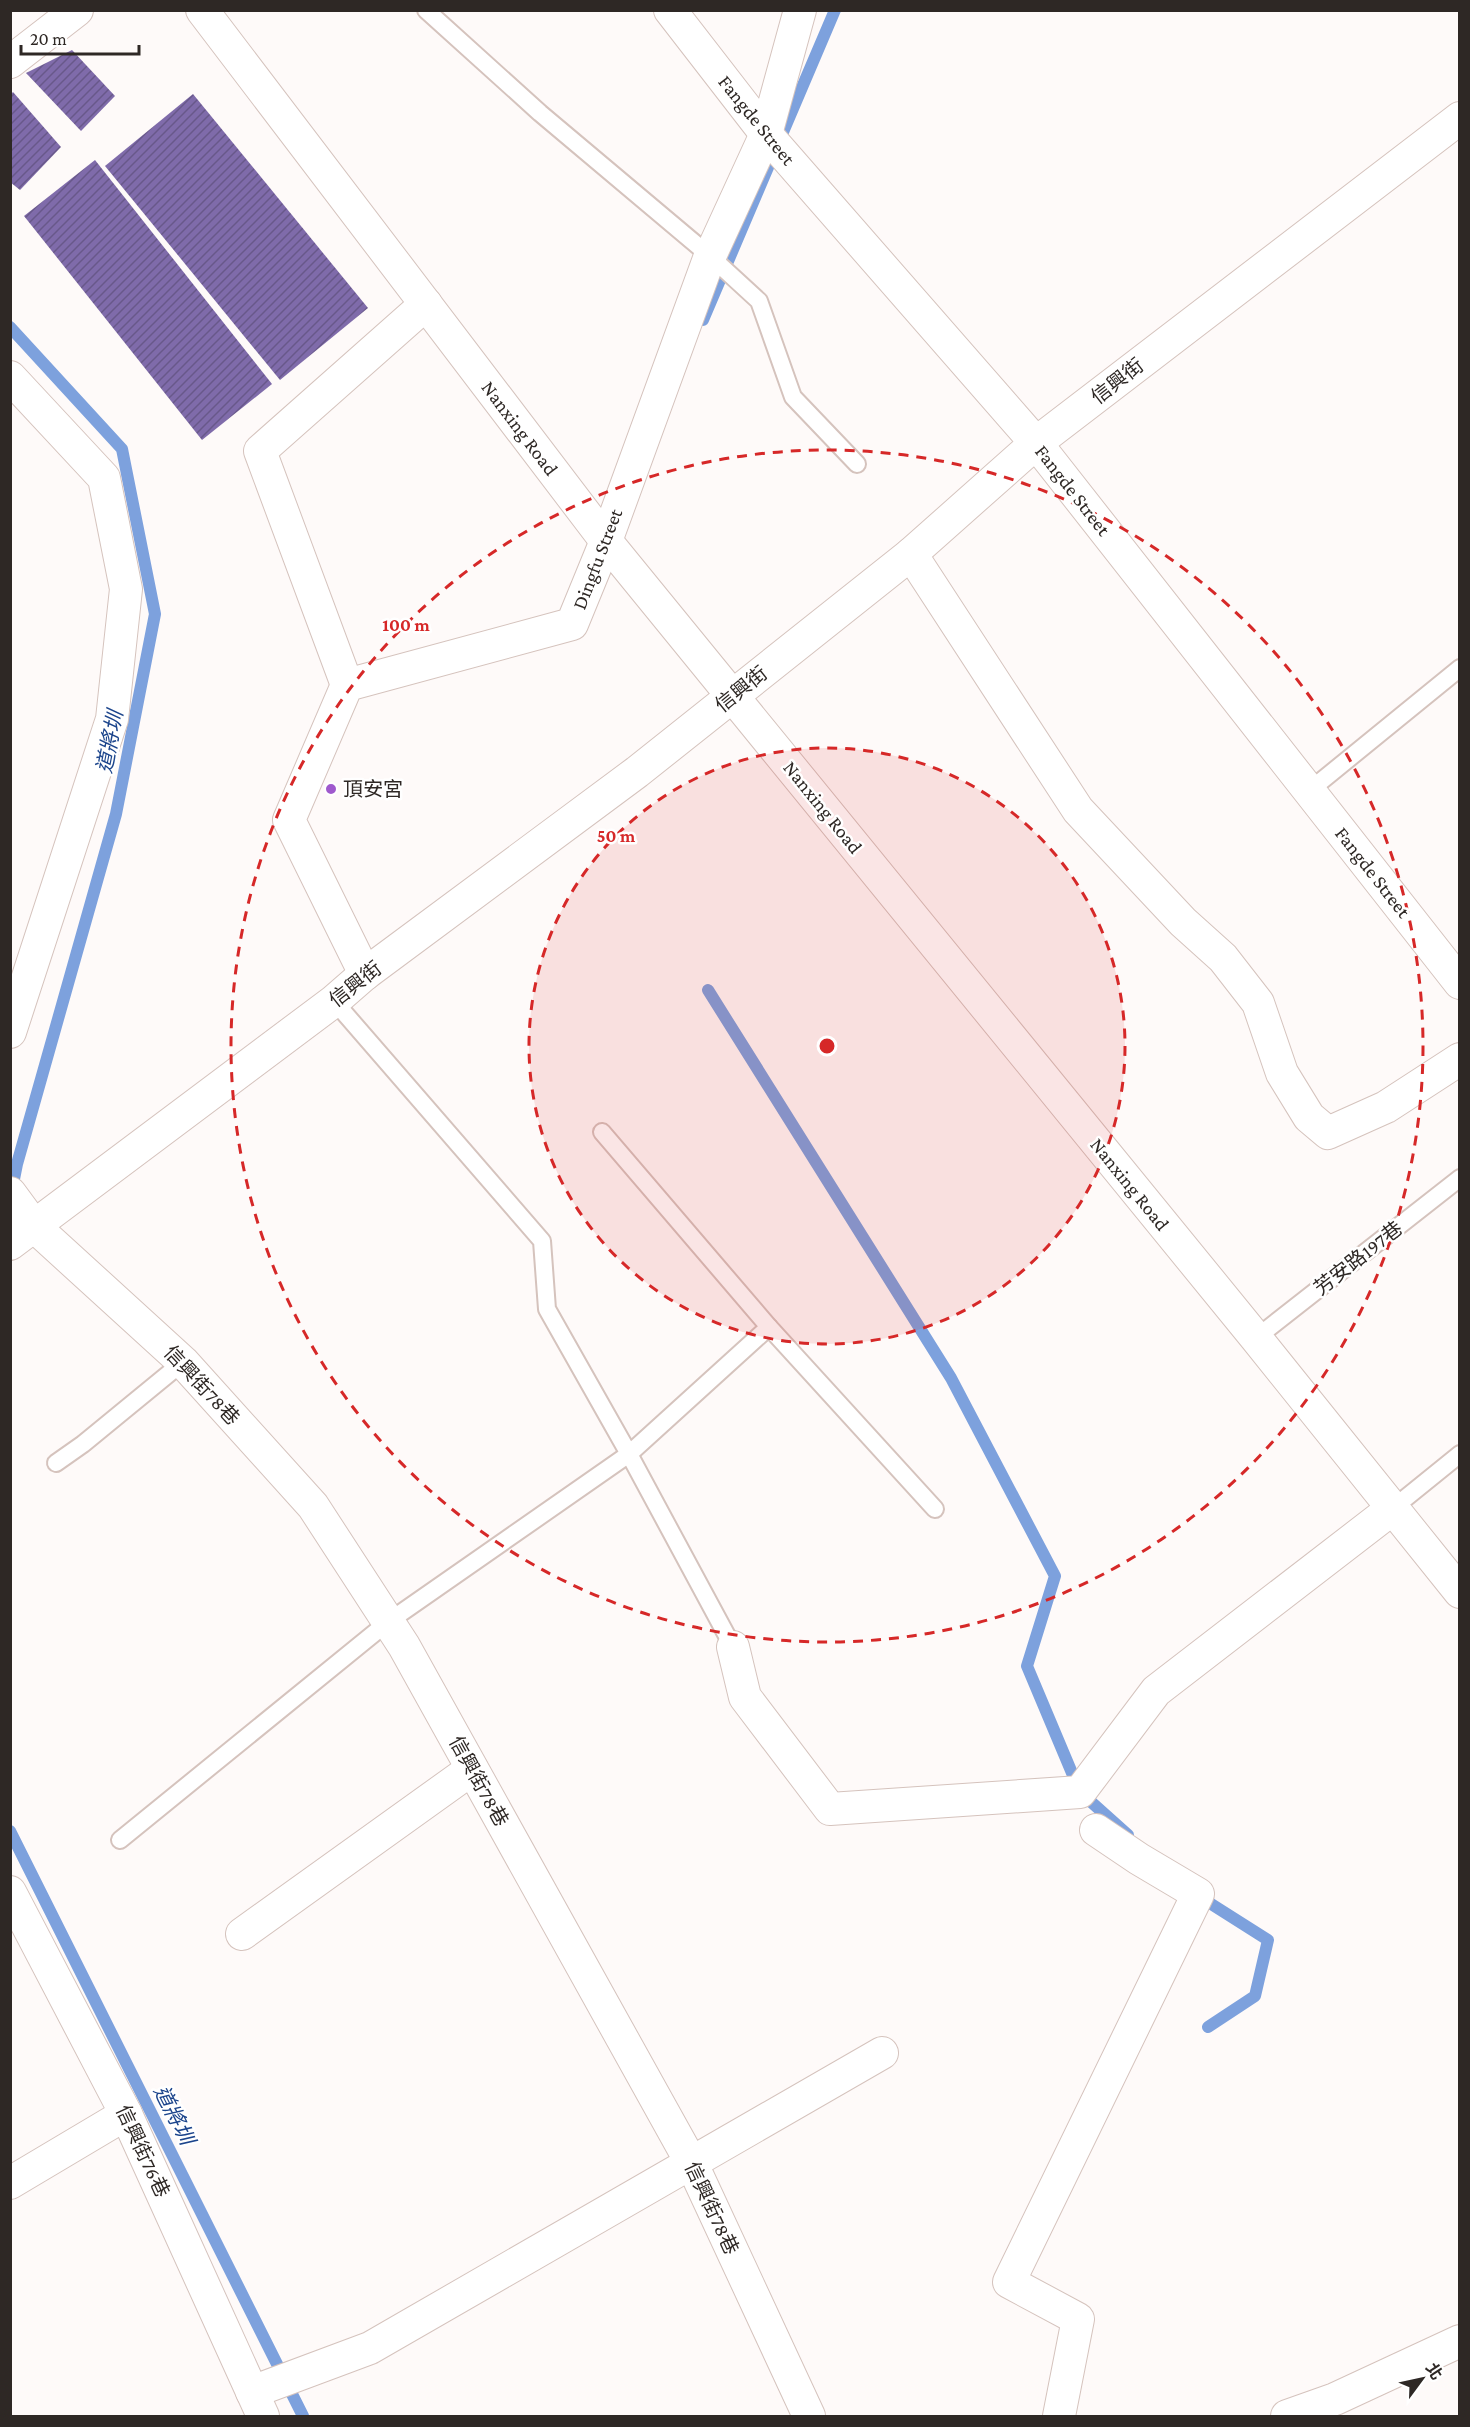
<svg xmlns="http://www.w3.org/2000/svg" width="1470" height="2427" viewBox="0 0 1470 2427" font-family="'Crimson Pro','Noto Sans TC',serif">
	<defs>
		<pattern id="building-hatch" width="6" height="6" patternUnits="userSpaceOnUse" patternTransform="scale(1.5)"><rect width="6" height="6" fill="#7f6baa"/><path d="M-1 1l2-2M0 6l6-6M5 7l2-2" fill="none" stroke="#68588a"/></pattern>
	</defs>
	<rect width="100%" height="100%" fill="#fefaf9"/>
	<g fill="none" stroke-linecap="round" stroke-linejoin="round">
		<g stroke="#7da1dd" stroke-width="12">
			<path d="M 703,320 L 835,10"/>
			<path d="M 10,327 L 122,449 L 155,614 L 116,814 L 17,1164 L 11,1194"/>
			<path d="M 708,990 L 951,1378 L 1055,1576 L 1027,1666 L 1080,1792 L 1128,1835"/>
			<path d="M 10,1831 L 303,2416"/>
			<path d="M 1197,1895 L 1268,1940 L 1255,1996 L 1208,2027"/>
		</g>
	</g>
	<g fill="url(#building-hatch)">
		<path d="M 72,50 L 115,96 L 81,131 L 26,73 Z"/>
		<path d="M 13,92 L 61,147 L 20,190 L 10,182 L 10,95 Z"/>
		<path d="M 193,94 L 368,308 L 280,380 L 105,166 Z"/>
		<path d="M 95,160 L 272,384 L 202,440 L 24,216 Z"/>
	</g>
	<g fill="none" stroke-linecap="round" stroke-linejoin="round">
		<defs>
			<g id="service">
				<path d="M 426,10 L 540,113 L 710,256 L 759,301 L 793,397 L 857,464"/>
				<path d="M 1309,791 L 1460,668"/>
				<path d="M 334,1001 L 542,1241 L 547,1309 L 629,1454 L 733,1647"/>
				<path d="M 602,1132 L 769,1327 L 935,1509"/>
				<path d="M 1256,1338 L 1460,1178"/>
				<path d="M 56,1463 L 83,1444 L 183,1362"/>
				<path d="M 1392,1509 L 1460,1454"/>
				<path d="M 120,1840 L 388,1622 L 629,1454 L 769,1327"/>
			</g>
			<g id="minor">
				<path d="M 202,10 L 606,541 L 1256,1338 L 1460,1592"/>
				<path d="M 670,10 L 766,134 L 1036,443 L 1460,983"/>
				<path d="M 10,62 L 77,10"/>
				<path d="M 10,377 L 104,478 L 126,589 L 112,719 L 10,1032"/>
				<path d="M 911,554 L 1078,810 L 1183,922 L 1223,958 L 1258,1003 L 1282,1073 L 1309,1117 L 1328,1133 L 1386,1107 L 1460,1059"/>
				<path d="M 347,685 L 260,451 L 426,304"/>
				<path d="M 365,974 L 289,820 L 347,685 L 572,624 L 606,541 L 710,256 L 766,134 L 800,10"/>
				<path d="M 10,1193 L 35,1227 L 183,1362 L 313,1506 L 404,1646 L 692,2164 L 809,2416"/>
				<path d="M 10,1244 L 334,1001 L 365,974 L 637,772 L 911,554 L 1036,443 L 1460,118"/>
				<path d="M 733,1647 L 745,1697 L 830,1809 L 1080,1792 L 1156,1691 L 1392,1509"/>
				<path d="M 10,1892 L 126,2114 L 263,2416"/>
				<path d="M 242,1934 L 472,1769"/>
				<path d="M 10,2183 L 126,2114"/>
				<path d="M 252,2392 L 370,2348 L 882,2053"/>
				<path d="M 1059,2416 L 1078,2319 L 1009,2282 L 1198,1894 L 1139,1859 L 1096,1830"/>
				<path d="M 1287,2416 L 1335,2399 L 1460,2341"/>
			</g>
		</defs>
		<use href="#service" stroke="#d5c3bd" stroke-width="20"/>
		<use href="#minor" stroke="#d5c3bd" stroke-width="34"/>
		<use href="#service" stroke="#fff" stroke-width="16"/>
		<use href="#minor" stroke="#fff" stroke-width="32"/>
	</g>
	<circle cx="827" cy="1046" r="298" fill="#d62828" fill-opacity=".12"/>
	<g fill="none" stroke="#d62828" stroke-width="3" stroke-dasharray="10 8">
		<circle cx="827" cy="1046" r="298"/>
		<circle cx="827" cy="1046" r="596"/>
	</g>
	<circle fill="#9f59cd" stroke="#fff" stroke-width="2" cx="331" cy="789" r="6"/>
	<g text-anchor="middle" stroke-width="5" stroke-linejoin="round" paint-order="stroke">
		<g font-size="20" fill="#2e2825" stroke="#fff">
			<text transform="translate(757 120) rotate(51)" y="7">Fangde Street</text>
			<text transform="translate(1117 381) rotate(-38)" y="7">信興街</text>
			<text transform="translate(520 428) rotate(53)" y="7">Nanxing Road</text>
			<text transform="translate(1073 490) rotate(52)" y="7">Fangde Street</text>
			<text transform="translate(597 559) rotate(-69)" y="7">Dingfu Street</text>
			<text transform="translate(741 689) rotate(-39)" y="7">信興街</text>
			<text transform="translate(823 807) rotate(51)" y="7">Nanxing Road</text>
			<text transform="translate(1373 872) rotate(52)" y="7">Fangde Street</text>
			<text transform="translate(355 984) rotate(-38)" y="7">信興街</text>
			<text transform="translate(1130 1184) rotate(51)" y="7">Nanxing Road</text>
			<text transform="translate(1358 1258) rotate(-38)" y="7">芳安路197巷</text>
			<text transform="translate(202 1385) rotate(47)" y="7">信興街78巷</text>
			<text transform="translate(479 1781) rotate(61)" y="7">信興街78巷</text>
			<text transform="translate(143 2151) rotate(65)" y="7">信興街76巷</text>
			<text transform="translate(712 2208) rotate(65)" y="7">信興街78巷</text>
		</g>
		<g font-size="20" fill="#2e2825" stroke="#fff" text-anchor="start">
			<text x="343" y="796">頂安宮</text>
		</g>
		<g font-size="21" font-style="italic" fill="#1c458c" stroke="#fff">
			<text transform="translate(110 742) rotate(-79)" y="7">道將圳</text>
			<text transform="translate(174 2115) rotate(63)" y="7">道將圳</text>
		</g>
	</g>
	<circle cx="827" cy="1046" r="9" fill="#d62828" stroke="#fff" stroke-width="3"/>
	<g font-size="18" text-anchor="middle" font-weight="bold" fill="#d62828" stroke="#fff" stroke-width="5" stroke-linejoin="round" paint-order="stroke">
		<text x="406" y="631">100 m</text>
		<text x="616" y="842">50 m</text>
	</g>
	<rect width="1470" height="2427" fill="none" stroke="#2e2825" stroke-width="24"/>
	<g transform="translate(1422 2379) rotate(57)" stroke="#ffffff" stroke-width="4.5" paint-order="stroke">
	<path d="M0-4.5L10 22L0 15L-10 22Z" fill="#2e2825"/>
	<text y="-9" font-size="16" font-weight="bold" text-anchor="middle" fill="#2e2825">北</text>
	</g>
	<path d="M21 45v9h118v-9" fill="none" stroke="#2e2825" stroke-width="3"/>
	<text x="30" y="45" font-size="18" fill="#2e2825" stroke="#ffffff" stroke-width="4.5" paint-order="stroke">20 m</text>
</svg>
